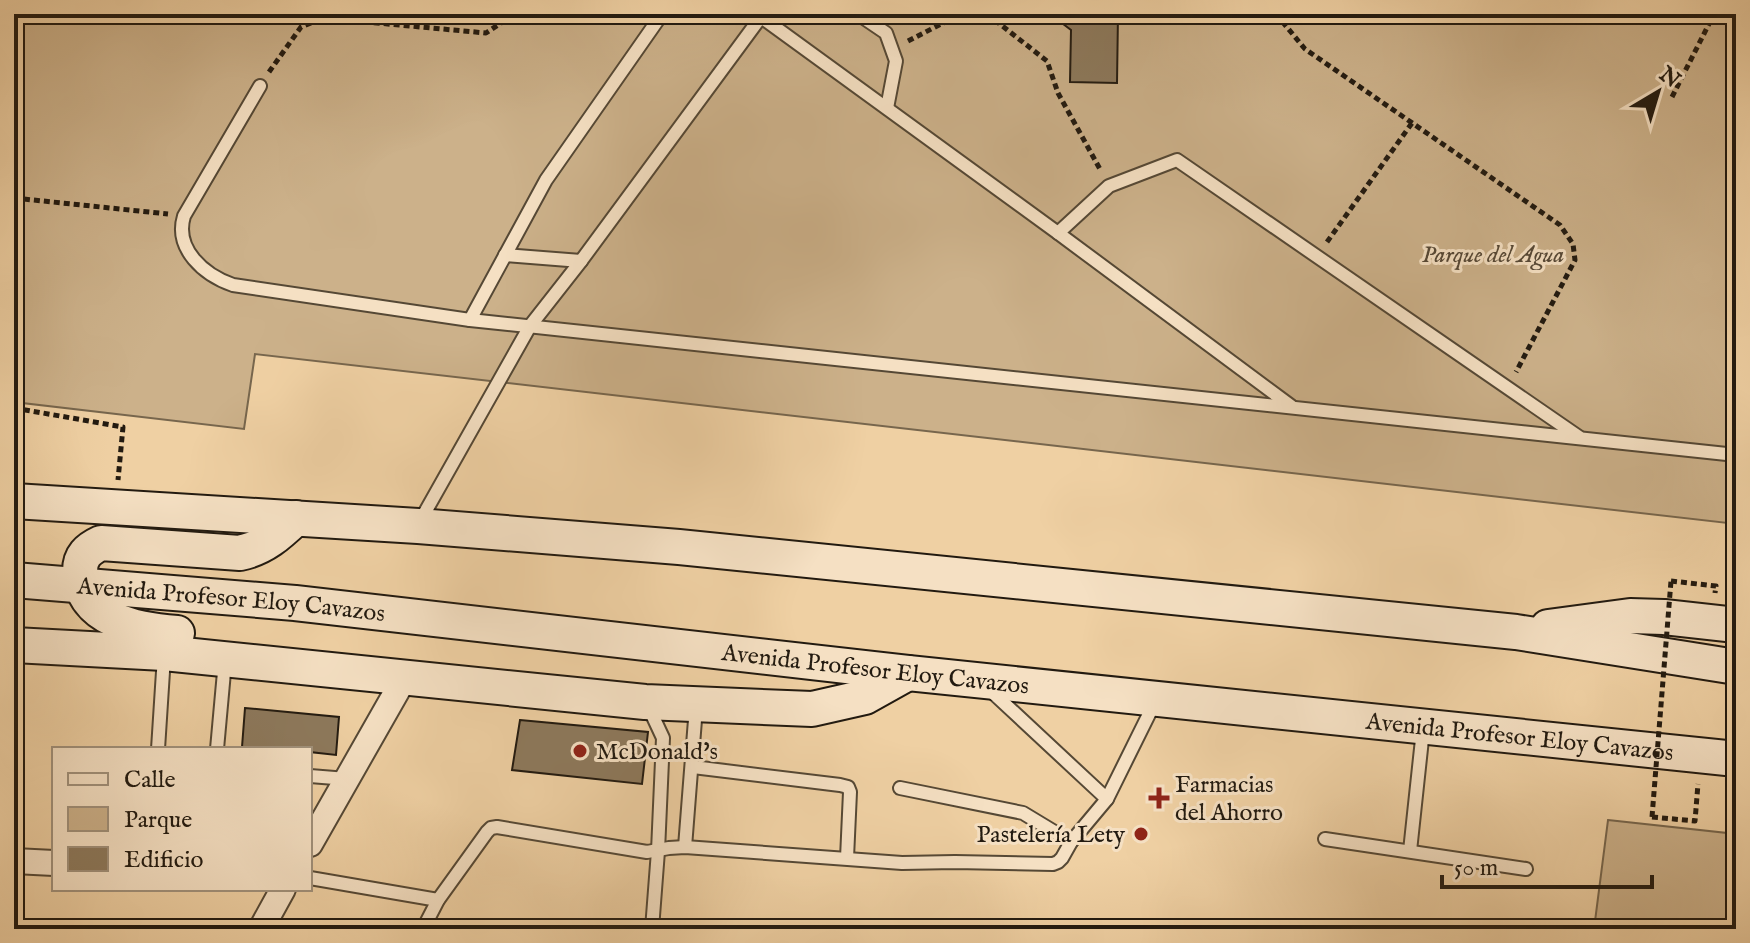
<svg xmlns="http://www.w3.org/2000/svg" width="1750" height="943" viewBox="0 0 1750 943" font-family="'IM FELL English',serif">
	<rect width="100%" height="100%" fill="#efd0a3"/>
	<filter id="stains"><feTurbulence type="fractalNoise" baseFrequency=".0025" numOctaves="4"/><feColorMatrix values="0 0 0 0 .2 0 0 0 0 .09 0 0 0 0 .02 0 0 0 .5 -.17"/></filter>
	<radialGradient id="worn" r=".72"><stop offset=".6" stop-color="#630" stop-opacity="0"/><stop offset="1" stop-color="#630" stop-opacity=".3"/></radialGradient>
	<g fill="#ccb18a" stroke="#77664d" stroke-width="2">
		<path d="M 14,14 L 1736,14 L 1736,524 L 255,354 L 244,429 L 14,402 Z"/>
		<path d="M 1608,820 L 1736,834 L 1736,929 L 1594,929 Z"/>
	</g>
	<g fill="#8d795c" stroke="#221a10" stroke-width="2">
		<path d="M 1050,14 L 1118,14 L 1117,83 L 1070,82 L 1071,30 Z"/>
		<path d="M 245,708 L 339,717 L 336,755 L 310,752 L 310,749 L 271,749 L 242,747 Z"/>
		<path d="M 520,720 L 648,732 L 642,784 L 512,770 Z"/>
	</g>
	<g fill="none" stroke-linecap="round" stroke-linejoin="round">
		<defs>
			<g id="lane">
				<path d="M 757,14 L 1058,233 L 1291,406"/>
				<path d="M 858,14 L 886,33 L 896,61 L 887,108"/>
				<path d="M 260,86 L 184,216 C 174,249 204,275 233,285 L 470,320 L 1736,455"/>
				<path d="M 1058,233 L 1109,186 L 1177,160 L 1579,437"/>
				<path d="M 505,255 L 581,261"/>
				<path d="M 470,320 L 546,180 L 662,14"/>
				<path d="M 419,523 L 530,326 L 581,261 L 763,14"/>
				<path d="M 991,691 L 1107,799"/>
				<path d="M 649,708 L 663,738 L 658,851 L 652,929"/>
				<path d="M 158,749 L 164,656"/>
				<path d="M 217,749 L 225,661"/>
				<path d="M 693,767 L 840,785 L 848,787 L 850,792 L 847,858"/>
				<path d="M 310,776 L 347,779"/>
				<path d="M 900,788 L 1023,813 L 1071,842"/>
				<path d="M 1325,839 L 1526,869"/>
				<path d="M 685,847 L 696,707"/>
				<path d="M 1410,851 L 1423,730"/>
				<path d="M 310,878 L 438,900"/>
				<path d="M 423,929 L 438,900 L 487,832 L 491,828 L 497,827 L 647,852 L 669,848 L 685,847 L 902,863 L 955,862 L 1053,864 L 1058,862 L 1062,858 L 1071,842 L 1107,799 L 1155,702"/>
			</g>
			<g id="street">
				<path d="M 310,844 L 405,677"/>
				<path d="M 14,861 L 54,863"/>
				<path d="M 261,929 L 283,889"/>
			</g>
			<g id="secondary">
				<path d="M 14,501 L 418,526 L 679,547 L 1516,632 L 1736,667"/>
				<path id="s1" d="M 14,580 L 295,603 L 908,673 L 1736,759"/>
				<path d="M 1548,627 L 1630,616 L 1664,617 L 1736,625"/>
				<path d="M 177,633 C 138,630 81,621 80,571 C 80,556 88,549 101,543 L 240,553 C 264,548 279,534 296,518"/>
				<path d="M 14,645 L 164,653 L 645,702 L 812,709 L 865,697 L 908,673"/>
			</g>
		</defs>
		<use href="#lane" stroke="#554835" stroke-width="16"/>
		<use href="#street" stroke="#554835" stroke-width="28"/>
		<use href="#secondary" stroke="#221a10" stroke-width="38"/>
		<g stroke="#221a10" stroke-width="5" stroke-dasharray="6 4" stroke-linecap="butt">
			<path d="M 987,14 L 1047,61 L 1058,93 L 1101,171"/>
			<path d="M 1276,14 L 1305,49 L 1560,225 L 1573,244 L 1575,260 L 1516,372"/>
			<path d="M 14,21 L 22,14"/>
			<path d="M 908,41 L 943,23 L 973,14"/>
			<path d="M 269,72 L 301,27 L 323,18 L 486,33 L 501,23 L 507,14"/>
			<path d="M 1672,97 L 1714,14"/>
			<path d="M 14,198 L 168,214"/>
			<path d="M 1327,242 L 1412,123"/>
			<path d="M 14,408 L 123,427 L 118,480"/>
			<path d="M 1671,581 L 1716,586 L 1715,593"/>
			<path d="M 1652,817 L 1695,821 L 1698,784"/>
		</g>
		<use href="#lane" stroke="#f5e0c3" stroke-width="12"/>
		<use href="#street" stroke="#f5e0c3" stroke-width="24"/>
		<use href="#secondary" stroke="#f5e0c3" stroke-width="34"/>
		<path stroke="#221a10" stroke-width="5" stroke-dasharray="6 4" stroke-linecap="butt" d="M 1652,817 L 1671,581"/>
	</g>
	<g fill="#8f2418" stroke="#f5e0c3" stroke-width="3">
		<circle cx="580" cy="751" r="8"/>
		<path d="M1155 786h8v8h8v8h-8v8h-8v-8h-8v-8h8z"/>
		<circle cx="1141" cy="834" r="8"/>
	</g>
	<g text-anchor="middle" stroke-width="6" stroke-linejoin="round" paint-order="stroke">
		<g font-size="24" font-style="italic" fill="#554735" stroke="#f5e0c3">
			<text x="1493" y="262">Parque del Agua</text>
		</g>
		<g font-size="24" fill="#221a10" stroke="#f5e0c3">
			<text dy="8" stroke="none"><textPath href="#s1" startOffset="218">Avenida Profesor Eloy Cavazos</textPath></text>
			<text dy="8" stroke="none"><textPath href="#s1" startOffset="866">Avenida Profesor Eloy Cavazos</textPath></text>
			<text dy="8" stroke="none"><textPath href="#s1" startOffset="1514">Avenida Profesor Eloy Cavazos</textPath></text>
		</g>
		<g font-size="24" fill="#221a10" stroke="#f5e0c3" text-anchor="start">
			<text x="596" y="759">McDonald's</text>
			<text x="1175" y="792">Farmacias<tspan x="1175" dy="28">del Ahorro</tspan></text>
			<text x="1125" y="842" text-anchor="end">Pastelería Lety</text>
		</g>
	</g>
	<rect width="1750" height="943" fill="none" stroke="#efd0a3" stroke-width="48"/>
	<rect x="16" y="16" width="1718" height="911" fill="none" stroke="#221a10" stroke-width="4"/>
	<rect x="24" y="24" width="1702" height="895" fill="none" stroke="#221a10" stroke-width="2"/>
	<rect x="52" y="747" width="260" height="144" fill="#f5e0c3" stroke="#a1917b" stroke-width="2"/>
	<rect x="68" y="773" width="40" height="12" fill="#f5e0c3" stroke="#a1917b" stroke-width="2"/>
	<text x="124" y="787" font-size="24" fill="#221a10">Calle</text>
	<rect x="68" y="807" width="40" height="24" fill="#ccb18a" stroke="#a1917b" stroke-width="2"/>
	<text x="124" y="827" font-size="24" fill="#221a10">Parque</text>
	<rect x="68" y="847" width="40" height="24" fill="#8d795c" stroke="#a1917b" stroke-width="2"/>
	<text x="124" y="867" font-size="24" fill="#221a10">Edificio</text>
	<g transform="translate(1658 92) rotate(38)" stroke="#f5e0c3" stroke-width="6" paint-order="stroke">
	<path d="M0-6L14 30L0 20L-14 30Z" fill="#221a10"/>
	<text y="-12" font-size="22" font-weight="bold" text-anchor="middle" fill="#221a10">N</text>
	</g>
	<path d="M1442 875v12h210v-12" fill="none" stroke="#221a10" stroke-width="4"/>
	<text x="1454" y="875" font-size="24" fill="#221a10" stroke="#f5e0c3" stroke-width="6" paint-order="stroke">50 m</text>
	<rect width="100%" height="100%" filter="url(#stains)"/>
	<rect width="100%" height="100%" fill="url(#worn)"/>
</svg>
